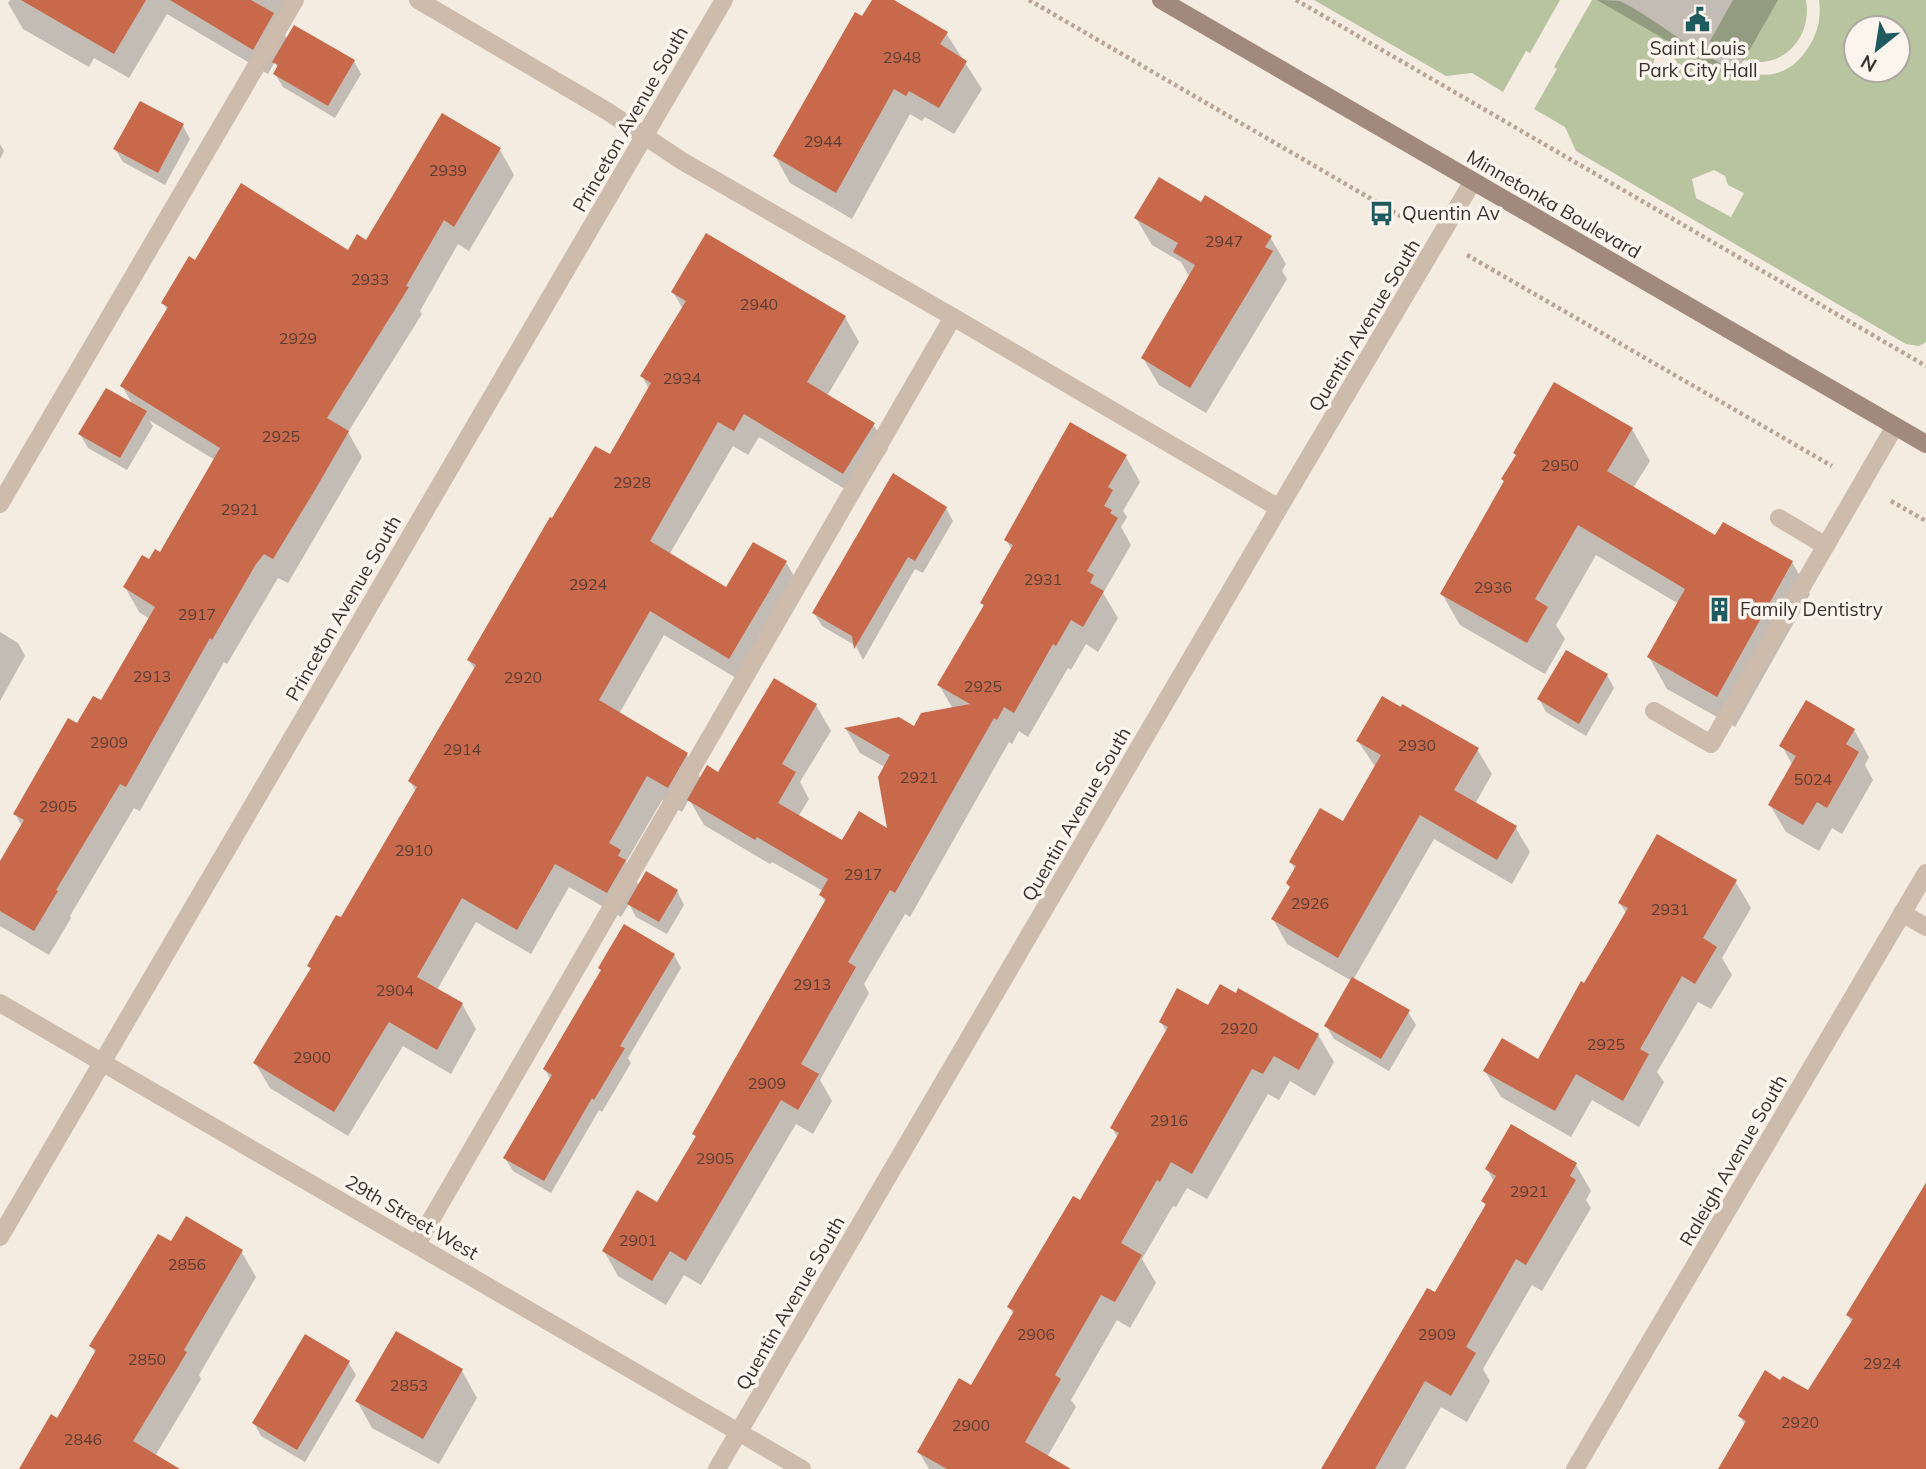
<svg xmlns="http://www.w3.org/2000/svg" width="1926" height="1469" viewBox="0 0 1926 1469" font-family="Mulish,sans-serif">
	<rect width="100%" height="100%" fill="#f4ebe1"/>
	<g fill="#b8c4a0" fill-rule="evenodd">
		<path d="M 1314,0 L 1560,0 L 1530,53 L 1526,51 L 1503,92 L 1472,73 L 1446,76 Z"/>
		<path d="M 1592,0 C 1601,0 1612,0 1619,1 C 1668,21 1754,115 1803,55 C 1816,38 1822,21 1819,0 L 1926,0 L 1926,342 L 1919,346 L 1906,344 L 1576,151 L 1565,127 L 1534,109 L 1557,69 L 1554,67 ZM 1856,28 L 1898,28 L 1898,70 L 1856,70 ZM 1663,52 L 1670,53 L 1677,62 L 1674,76 L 1670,79 L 1658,78 L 1651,70 L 1656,55 ZM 1714,170 L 1725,176 L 1728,185 L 1744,193 L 1731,217 L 1696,198 L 1692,179 Z"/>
		<path d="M 1733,0 L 1806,0 C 1812,32 1789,65 1754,62 C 1738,61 1723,49 1710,41 Z"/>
	</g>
	<g fill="#0003">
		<path d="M 10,0 L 304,0 L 285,35 L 287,39 L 354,61 L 361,74 L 335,118 L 283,87 L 275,74 L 278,68 L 275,62 L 268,74 L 167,14 L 129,78 L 94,58 L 89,67 L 23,29 L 8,3 Z"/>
		<path d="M 874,0 L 946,33 L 982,89 L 954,134 L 925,117 L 922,121 L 910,114 L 852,219 L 790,183 L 775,156 Z"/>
		<path d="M 1597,0 L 1778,0 L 1733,79 Z"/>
		<path d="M 183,126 L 190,139 L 165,185 L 123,162 L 115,149 Z"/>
		<path d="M 0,144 L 4,151 L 0,159 Z"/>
		<path d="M 500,150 L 514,175 L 469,251 L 458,244 L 420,311 L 422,314 L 348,432 L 362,457 L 288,583 L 278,578 L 227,664 L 224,662 L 140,811 L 134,808 L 70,916 L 71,918 L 49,955 L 0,926 L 0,864 L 22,826 L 15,814 L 78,726 L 102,703 L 150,619 L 139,612 L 125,587 L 149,562 L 161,554 L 215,460 L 149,420 L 153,426 L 127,470 L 88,448 L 80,434 L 133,405 L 122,386 L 168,311 L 163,303 L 196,262 L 349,252 L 367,242 Z"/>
		<path d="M 1202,204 L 1270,237 L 1286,264 L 1282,271 L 1287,279 L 1206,413 L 1159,385 L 1143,358 L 1190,278 L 1181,262 L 1152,245 L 1136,218 Z"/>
		<path d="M 673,292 L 845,317 L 859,342 L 827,396 L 873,424 L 888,449 L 858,497 L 759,437 L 748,455 L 733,446 L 669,555 L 727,590 L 786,562 L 800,587 L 743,682 L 664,635 L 619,714 L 686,754 L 701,779 L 719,774 L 816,705 L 831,731 L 800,782 L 809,799 L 798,817 L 843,842 L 890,832 L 885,767 L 860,753 L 846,729 L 914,728 L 953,709 L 939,685 L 984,607 L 982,603 L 1012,550 L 1006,540 L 1126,457 L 1140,482 L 1123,511 L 1127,517 L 1121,527 L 1131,545 L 1103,593 L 1118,618 L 1098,652 L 1086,644 L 1071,670 L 1068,668 L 1028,737 L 1019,731 L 1012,744 L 1009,742 L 910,917 L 905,914 L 864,984 L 869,993 L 820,1080 L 832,1101 L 813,1134 L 796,1124 L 701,1285 L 684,1275 L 666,1305 L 618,1276 L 604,1251 L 658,1204 L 697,1139 L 694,1134 L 826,903 L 821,895 L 823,891 L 772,862 L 770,864 L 704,825 L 689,799 L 682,812 L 662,800 L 626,862 L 639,886 L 677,891 L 684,905 L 667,934 L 636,917 L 629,904 L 621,917 L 569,887 L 531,954 L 476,922 L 437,990 L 462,1004 L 476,1029 L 451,1074 L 403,1046 L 348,1136 L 270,1088 L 255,1063 L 312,970 L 309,966 L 341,919 L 416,792 L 410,781 L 475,670 L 469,660 L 552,520 L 611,457 L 649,389 L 642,376 L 683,309 Z"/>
		<path d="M 1632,429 L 1650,461 L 1633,488 L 1716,537 L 1792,562 L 1810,594 L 1735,727 L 1667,689 L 1649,657 L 1679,604 L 1596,555 L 1556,625 L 1565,639 L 1545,674 L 1460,625 L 1442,594 L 1505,483 L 1503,479 L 1517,457 L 1515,453 Z"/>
		<path d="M 946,508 L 953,521 L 923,573 L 915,569 L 863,660 L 856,646 L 822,626 L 814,613 Z"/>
		<path d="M 0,632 L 18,643 L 25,656 L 0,701 Z"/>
		<path d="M 1607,675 L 1614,688 L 1586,736 L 1546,712 L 1539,699 Z"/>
		<path d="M 1854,730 L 1869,757 L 1865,765 L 1873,780 L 1842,834 L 1832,828 L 1819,851 L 1786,832 L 1770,805 L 1793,766 L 1782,746 Z"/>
		<path d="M 1358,741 L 1477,749 L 1492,774 L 1475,804 L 1515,827 L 1530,852 L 1512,884 L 1434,839 L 1353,980 L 1408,1012 L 1416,1025 L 1389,1071 L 1334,1039 L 1326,1026 L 1352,981 L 1287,944 L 1273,919 L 1291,888 L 1296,871 L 1291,862 L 1343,824 L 1376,768 Z"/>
		<path d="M 1735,881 L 1751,908 L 1722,958 L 1732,975 L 1711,1009 L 1698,1002 L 1657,1072 L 1664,1082 L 1639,1127 L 1592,1100 L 1571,1137 L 1501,1097 L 1485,1071 L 1539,1061 L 1626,913 L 1620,903 Z"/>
		<path d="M 674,955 L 681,968 L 628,1058 L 631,1063 L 602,1112 L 599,1110 L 551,1193 L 513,1171 L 505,1158 L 550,1079 L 545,1069 L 602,972 L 600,968 Z"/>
		<path d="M 1239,991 L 1318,1035 L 1334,1062 L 1315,1096 L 1290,1081 L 1279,1100 L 1268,1094 L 1207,1199 L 1187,1188 L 1176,1207 L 1173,1206 L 1142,1259 L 1156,1283 L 1130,1328 L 1117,1320 L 1071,1400 L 1076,1407 L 1047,1457 L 1068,1469 L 929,1469 L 919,1452 L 972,1387 L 1014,1315 L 1009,1307 L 1081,1202 L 1118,1138 L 1112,1128 L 1167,1033 L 1161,1022 L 1209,1008 L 1236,996 Z"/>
		<path d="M 1576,1165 L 1591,1191 L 1586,1200 L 1591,1208 L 1542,1291 L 1532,1285 L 1483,1369 L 1490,1381 L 1467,1422 L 1441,1407 L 1405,1469 L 1324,1469 L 1435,1295 L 1486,1207 L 1483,1201 L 1494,1182 L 1487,1169 Z"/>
		<path d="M 1926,1182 L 1926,1469 L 1720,1469 L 1745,1425 L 1740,1416 L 1781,1382 L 1809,1393 L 1852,1323 L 1848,1315 Z"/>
		<path d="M 172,1243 L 241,1251 L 256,1277 L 199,1375 L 201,1379 L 155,1456 L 174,1469 L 21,1469 L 58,1420 L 96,1354 L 91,1346 Z"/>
		<path d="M 348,1362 L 356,1375 L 305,1462 L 261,1436 L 254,1423 Z"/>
		<path d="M 462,1371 L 477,1398 L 439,1464 L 372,1428 L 357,1401 Z"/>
	</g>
	<g fill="#c8694b">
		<path d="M 21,0 L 146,0 L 114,54 Z"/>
		<path d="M 170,0 L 251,0 L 274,13 L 253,50 Z"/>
		<path d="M 872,0 L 894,0 L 948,32 L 940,44 L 967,61 L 939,108 L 909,91 L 906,96 L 894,89 L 836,193 L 773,156 L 855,12 L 862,16 Z"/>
		<path d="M 294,25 L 355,60 L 328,106 L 273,74 L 278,65 L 272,62 Z"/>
		<path d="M 140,101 L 184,124 L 158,173 L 113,149 Z"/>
		<path d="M 442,113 L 501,148 L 454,227 L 444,220 L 406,286 L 409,287 L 327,418 L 349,431 L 315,490 L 273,559 L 264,554 L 256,564 L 212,640 L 210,638 L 126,787 L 120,784 L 56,890 L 58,891 L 34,931 L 0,911 L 0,861 L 24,820 L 13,814 L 68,718 L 77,723 L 93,696 L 101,700 L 155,607 L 123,587 L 142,555 L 149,559 L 155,549 L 160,552 L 220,448 L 120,386 L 168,307 L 161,303 L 189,256 L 195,260 L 241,183 L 348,250 L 357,234 L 366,240 Z"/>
		<path d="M 1159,177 L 1201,202 L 1205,195 L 1272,236 L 1265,247 L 1273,251 L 1190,388 L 1141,358 L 1195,265 L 1173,252 L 1178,243 L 1134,218 Z"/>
		<path d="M 706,233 L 846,316 L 807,382 L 875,423 L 843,474 L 744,414 L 734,431 L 718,422 L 650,541 L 726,587 L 753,542 L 787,561 L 729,659 L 650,611 L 599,700 L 688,753 L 668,788 L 647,776 L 609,843 L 621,850 L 618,856 L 626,860 L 607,893 L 555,864 L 517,930 L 462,898 L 417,977 L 463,1003 L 437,1050 L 389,1022 L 334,1112 L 253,1063 L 311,968 L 307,966 L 336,915 L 341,917 L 417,787 L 408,781 L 476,665 L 467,660 L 550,517 L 552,518 L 595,446 L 610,454 L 651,383 L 640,376 L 686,301 L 671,292 Z"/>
		<path d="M 1554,382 L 1633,428 L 1607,471 L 1715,535 L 1723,522 L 1793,561 L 1717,697 L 1647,657 L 1685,589 L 1578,525 L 1535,599 L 1548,607 L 1527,643 L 1440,594 L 1504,481 L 1501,479 L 1516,455 L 1513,453 Z"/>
		<path d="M 106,388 L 147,411 L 120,458 L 78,434 Z"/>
		<path d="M 1070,422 L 1127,455 L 1108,487 L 1113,490 L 1104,506 L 1112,510 L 1110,513 L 1118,518 L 1087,571 L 1094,575 L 1090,583 L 1104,591 L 1083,627 L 1071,620 L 1056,646 L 1053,644 L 1014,713 L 1004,707 L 997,720 L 994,718 L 895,893 L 890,890 L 848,962 L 856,967 L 801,1064 L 819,1074 L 798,1110 L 781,1100 L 686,1261 L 670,1251 L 652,1281 L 602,1251 L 637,1190 L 657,1202 L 696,1136 L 692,1134 L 826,899 L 819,895 L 828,879 L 757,837 L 755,840 L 687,800 L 707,765 L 718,772 L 774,678 L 817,704 L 782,764 L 796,772 L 778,803 L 842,840 L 859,811 L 887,828 L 878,777 L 890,755 L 844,728 L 899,717 L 914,726 L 921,713 L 970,704 L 937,685 L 984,605 L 980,603 L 1013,545 L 1004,540 Z"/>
		<path d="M 893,473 L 947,507 L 915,561 L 908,557 L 854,649 L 852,636 L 812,613 Z"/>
		<path d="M 1566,650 L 1608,674 L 1579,724 L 1537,699 Z"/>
		<path d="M 1382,696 L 1401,707 L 1402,704 L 1479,748 L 1454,790 L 1517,826 L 1497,860 L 1420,815 L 1338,958 L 1271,919 L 1290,887 L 1286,883 L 1296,866 L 1289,862 L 1320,808 L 1343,821 L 1381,755 L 1356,741 Z"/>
		<path d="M 1806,700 L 1855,729 L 1846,744 L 1859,752 L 1827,808 L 1817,802 L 1803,825 L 1768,805 L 1796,756 L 1779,746 Z"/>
		<path d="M 1657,834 L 1737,880 L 1703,938 L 1717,947 L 1695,984 L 1682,976 L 1640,1049 L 1649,1054 L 1623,1101 L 1576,1074 L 1555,1111 L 1483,1071 L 1502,1038 L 1538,1059 L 1581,981 L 1584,983 L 1628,908 L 1618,903 Z"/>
		<path d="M 646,871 L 678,890 L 659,922 L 627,904 Z"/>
		<path d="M 624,924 L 675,954 L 620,1046 L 625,1048 L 594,1100 L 592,1098 L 544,1181 L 503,1158 L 552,1075 L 543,1069 L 601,970 L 598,968 Z"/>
		<path d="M 1352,977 L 1410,1010 L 1381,1059 L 1324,1026 Z"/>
		<path d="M 1220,984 L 1236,993 L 1238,988 L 1319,1034 L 1299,1070 L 1274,1056 L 1263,1074 L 1252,1069 L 1192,1174 L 1171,1162 L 1160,1182 L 1157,1180 L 1121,1243 L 1142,1255 L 1115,1302 L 1101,1295 L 1055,1375 L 1061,1379 L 1025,1442 L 1071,1469 L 947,1469 L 917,1452 L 959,1378 L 971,1385 L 1014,1311 L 1007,1307 L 1073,1196 L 1080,1200 L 1119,1133 L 1110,1128 L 1168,1027 L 1159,1022 L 1177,988 L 1208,1005 Z"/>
		<path d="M 1511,1124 L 1577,1163 L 1570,1176 L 1576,1180 L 1526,1265 L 1516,1259 L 1466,1347 L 1476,1353 L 1451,1396 L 1425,1381 L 1375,1469 L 1321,1469 L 1427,1288 L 1435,1292 L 1486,1204 L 1481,1201 L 1496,1176 L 1485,1169 Z"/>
		<path d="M 1926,1183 L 1926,1469 L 1718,1469 L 1746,1421 L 1738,1416 L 1765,1370 L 1780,1380 L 1783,1376 L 1808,1390 L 1853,1319 L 1846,1315 Z"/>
		<path d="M 186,1216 L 243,1250 L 184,1350 L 187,1352 L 133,1441 L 180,1469 L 19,1469 L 51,1414 L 57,1418 L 96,1350 L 89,1346 L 158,1234 L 171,1241 Z"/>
		<path d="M 396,1331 L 463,1369 L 423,1439 L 355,1401 Z"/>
		<path d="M 305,1334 L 350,1361 L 297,1450 L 252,1423 Z"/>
	</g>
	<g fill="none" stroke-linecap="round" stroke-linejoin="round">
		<g stroke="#b9a596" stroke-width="4.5" stroke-dasharray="3.5 3.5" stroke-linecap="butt">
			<path d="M 1029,0 L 1411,222"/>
			<path d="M 1296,0 L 1926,366"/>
			<path d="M 1467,255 L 1832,466"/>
			<path d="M 1891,501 L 1926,521"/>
		</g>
		<g stroke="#cdbbac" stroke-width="18">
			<path d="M 418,0 L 607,111 L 682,161 L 953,317 L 1279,508"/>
			<path d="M 0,504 L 295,0"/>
			<path d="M 1779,518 L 1826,546"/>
			<path d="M 1654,711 L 1711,744 L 1895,426"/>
			<path d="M 1902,913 L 1926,927"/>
			<path d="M 417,1244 L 953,317"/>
		</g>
		<g stroke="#cdbbac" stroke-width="18">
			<path d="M 0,1003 L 802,1469"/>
			<path d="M 0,1237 L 724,0"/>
			<path d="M 717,1469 L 1279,508 L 1473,181"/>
			<path d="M 1575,1469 L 1926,873"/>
		</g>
		<path stroke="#a18a7d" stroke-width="18" d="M 1161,0 L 1926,444"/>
	</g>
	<defs>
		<symbol id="civic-bare" viewBox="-9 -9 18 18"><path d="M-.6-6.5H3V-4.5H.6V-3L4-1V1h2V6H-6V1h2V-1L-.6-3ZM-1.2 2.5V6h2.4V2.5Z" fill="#1f5a5e" stroke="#fbf5ee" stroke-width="2.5" paint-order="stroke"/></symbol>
		<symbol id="bus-bare" viewBox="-9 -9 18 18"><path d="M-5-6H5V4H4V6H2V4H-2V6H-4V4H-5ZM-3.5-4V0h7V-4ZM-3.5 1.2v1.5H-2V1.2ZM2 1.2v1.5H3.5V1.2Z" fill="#1f5a5e" stroke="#fbf5ee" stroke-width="2.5" paint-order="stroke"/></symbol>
		<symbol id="building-bare" viewBox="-9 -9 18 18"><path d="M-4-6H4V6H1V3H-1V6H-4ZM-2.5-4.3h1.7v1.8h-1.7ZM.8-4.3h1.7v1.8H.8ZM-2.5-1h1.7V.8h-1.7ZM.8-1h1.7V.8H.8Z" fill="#1f5a5e" stroke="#fbf5ee" stroke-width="2.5" paint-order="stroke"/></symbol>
	</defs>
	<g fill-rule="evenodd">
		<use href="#civic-bare" x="1680" y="2" width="35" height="35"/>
		<use href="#bus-bare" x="1364" y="196" width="35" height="35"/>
		<use href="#building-bare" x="1702" y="592" width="35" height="35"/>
	</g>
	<g text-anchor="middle" stroke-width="7" stroke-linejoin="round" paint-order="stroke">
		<g font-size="16" fill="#5e3e33">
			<text x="902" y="63">2948</text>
			<text x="823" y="147">2944</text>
			<text x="448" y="176">2939</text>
			<text x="1224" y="247">2947</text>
			<text x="370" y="285">2933</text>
			<text x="759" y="310">2940</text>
			<text x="298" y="344">2929</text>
			<text x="682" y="384">2934</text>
			<text x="281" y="442">2925</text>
			<text x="1560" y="471">2950</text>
			<text x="632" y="488">2928</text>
			<text x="240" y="515">2921</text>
			<text x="1043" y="585">2931</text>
			<text x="588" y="590">2924</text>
			<text x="1493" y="593">2936</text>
			<text x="197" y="620">2917</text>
			<text x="152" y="682">2913</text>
			<text x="523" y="683">2920</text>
			<text x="983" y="692">2925</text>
			<text x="109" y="748">2909</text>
			<text x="1417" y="751">2930</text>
			<text x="462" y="755">2914</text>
			<text x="919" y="783">2921</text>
			<text x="1813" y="785">5024</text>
			<text x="58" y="812">2905</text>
			<text x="414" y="856">2910</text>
			<text x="863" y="880">2917</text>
			<text x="1310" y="909">2926</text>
			<text x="1670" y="915">2931</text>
			<text x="812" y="990">2913</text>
			<text x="395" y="996">2904</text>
			<text x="1239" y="1034">2920</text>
			<text x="1606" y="1050">2925</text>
			<text x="312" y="1063">2900</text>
			<text x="767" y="1089">2909</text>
			<text x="1169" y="1126">2916</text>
			<text x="715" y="1164">2905</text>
			<text x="1529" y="1197">2921</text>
			<text x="638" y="1246">2901</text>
			<text x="187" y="1270">2856</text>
			<text x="1036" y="1340">2906</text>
			<text x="1437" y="1340">2909</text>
			<text x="147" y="1365">2850</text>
			<text x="1882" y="1369">2924</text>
			<text x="409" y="1391">2853</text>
			<text x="1800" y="1428">2920</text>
			<text x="971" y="1431">2900</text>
			<text x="83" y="1445">2846</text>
		</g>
		<g font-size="19" fill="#3b302b" stroke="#fbf5ee" text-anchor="start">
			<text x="1698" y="55" text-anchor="middle">Saint Louis<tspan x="1698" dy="22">Park City Hall</tspan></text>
			<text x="1402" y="220">Quentin Av</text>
			<text x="1740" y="616">Family Dentistry</text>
		</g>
		<g font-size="19" fill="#3b302b" stroke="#fbf5ee">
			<text transform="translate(630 119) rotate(-60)" y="7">Princeton Avenue South</text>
			<text transform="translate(1554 204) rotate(30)" y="7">Minnetonka Boulevard</text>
			<text transform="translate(1364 325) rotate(-59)" y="7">Quentin Avenue South</text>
			<text transform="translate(343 608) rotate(-60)" y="7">Princeton Avenue South</text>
			<text transform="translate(1076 814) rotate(-60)" y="7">Quentin Avenue South</text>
			<text transform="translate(1733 1160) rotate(-60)" y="7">Raleigh Avenue South</text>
			<text transform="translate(412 1217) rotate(30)" y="7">29th Street West</text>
			<text transform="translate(790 1303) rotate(-60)" y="7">Quentin Avenue South</text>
		</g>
	</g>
	<g transform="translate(1877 49) rotate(210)"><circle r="33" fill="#fbf5ee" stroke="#aea6a0" stroke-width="2"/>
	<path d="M0-5L12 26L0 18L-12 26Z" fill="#1f5a5e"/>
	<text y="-10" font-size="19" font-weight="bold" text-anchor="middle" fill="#3b302b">N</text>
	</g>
</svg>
